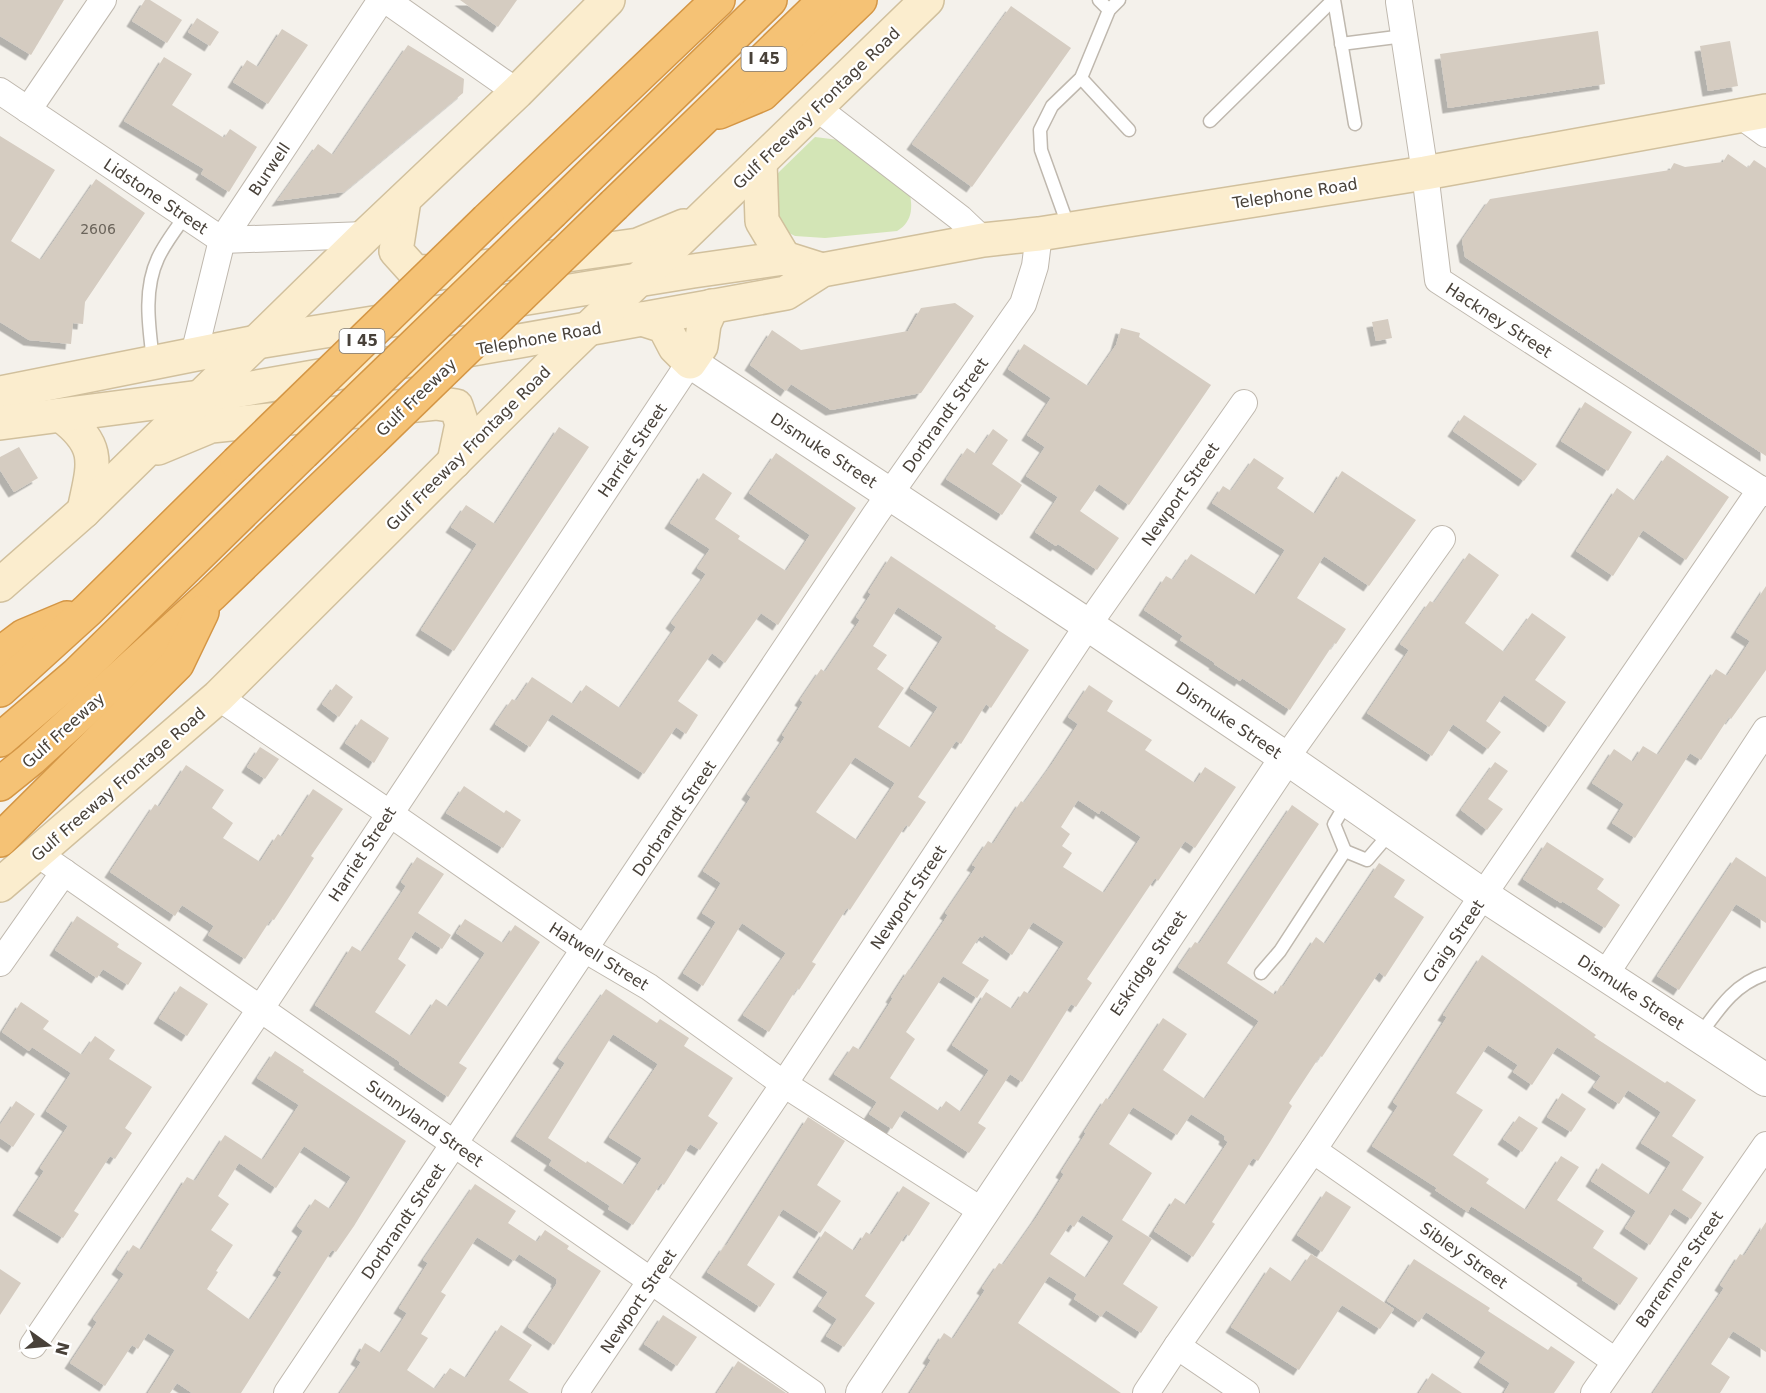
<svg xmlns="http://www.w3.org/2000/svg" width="1766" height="1393" viewBox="0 0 1766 1393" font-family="'DejaVu Sans',sans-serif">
	<defs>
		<filter id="shadow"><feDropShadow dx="-5.5" dy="5.5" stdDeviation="0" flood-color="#0004"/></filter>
	</defs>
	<rect width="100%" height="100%" fill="#f4f1eb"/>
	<path fill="#d3e5b6" d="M 815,137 L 839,140 L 908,187 C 913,204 914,221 897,231 L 825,238 L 795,236 L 779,228 L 772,182 L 779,172 Z"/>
	<g fill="#d5ccc1" fill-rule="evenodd" filter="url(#shadow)">
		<path d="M 0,0 L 64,0 L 31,55 L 0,36 Z"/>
		<path d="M 145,0 L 150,0 L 182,20 L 167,43 L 132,21 Z"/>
		<path d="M 460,0 L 517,0 L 498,27 Z"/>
		<path d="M 1011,6 L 1071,48 L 972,187 L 912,144 Z"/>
		<path d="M 197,18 L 219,32 L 210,46 L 188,32 Z"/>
		<path d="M 282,29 L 308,45 L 268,104 L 233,82 L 247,60 L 258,67 Z"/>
		<path d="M 1598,31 L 1605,84 L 1448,108 L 1440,54 Z"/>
		<path d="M 1730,41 L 1738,86 L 1708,91 L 1700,46 Z"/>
		<path d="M 408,45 L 464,79 L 463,93 L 344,192 L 277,201 L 318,144 L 333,155 Z"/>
		<path d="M 164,57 L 192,74 L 172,105 L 224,138 L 230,129 L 257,147 L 229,192 L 201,174 L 204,169 L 124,121 Z"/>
		<path d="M 0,136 L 55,170 L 11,241 L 41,260 L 96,179 L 145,213 L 85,302 L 83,324 L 73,323 L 71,344 L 29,340 L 0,322 Z"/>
		<path d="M 1728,154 L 1748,168 L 1754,160 L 1766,168 L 1766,456 L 1465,257 L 1462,240 L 1490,199 L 1670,170 L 1674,163 L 1685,167 L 1723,162 Z"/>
		<path d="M 955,303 L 974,316 L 921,393 L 831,410 L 791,384 L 786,391 L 750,365 L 772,330 L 801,350 L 908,331 L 921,308 Z"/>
		<path d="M 1388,319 L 1392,338 L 1376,341 L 1372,322 Z"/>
		<path d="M 1121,328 L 1140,333 L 1139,337 L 1211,385 L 1129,505 L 1099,484 L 1080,511 L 1119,538 L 1097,570 L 1058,544 L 1056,546 L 1035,532 L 1058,497 L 1026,476 L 1045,447 L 1027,435 L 1051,398 L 1008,369 L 1024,344 L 1088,386 L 1116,345 Z"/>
		<path d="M 1585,402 L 1632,432 L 1608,471 L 1561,441 Z"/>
		<path d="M 1464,415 L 1537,464 L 1524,481 L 1453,431 Z"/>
		<path d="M 559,427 L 589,447 L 454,651 L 421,630 L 477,544 L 451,527 L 466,505 L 495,524 Z"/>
		<path d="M 993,429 L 1008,440 L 992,464 L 1022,485 L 1002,515 L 946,479 L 967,448 L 976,454 Z"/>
		<path d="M 19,447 L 38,478 L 14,492 L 0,470 L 0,457 Z"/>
		<path d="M 776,453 L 856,508 L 778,625 L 761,613 L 725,663 L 712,653 L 678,701 L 698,715 L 686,734 L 676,727 L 644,774 L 552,714 L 530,747 L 495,724 L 512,699 L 516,701 L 532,677 L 573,704 L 586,685 L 620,708 L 676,627 L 671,623 L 706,574 L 697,568 L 710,549 L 670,523 L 703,473 L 732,493 L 715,519 L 740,536 L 738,539 L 786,571 L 810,535 L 749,493 Z"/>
		<path d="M 1667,455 L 1729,497 L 1686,560 L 1643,530 L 1613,576 L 1576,551 L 1617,488 L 1635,501 Z"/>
		<path d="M 1254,458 L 1284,478 L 1277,488 L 1315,514 L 1342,471 L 1416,520 L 1369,586 L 1324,556 L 1297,598 L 1346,629 L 1336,644 L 1334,643 L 1290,710 L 1242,678 L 1240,681 L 1214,664 L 1215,663 L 1180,640 L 1183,636 L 1144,610 L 1166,576 L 1173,580 L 1191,554 L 1256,595 L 1285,550 L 1212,503 L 1223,486 L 1231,491 Z"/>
		<path d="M 1469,553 L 1499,575 L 1465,623 L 1504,652 L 1532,613 L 1566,637 L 1535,680 L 1566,702 L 1549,727 L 1504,695 L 1486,721 L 1501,732 L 1488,749 L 1453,724 L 1432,756 L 1367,713 L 1409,650 L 1400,644 L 1430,601 L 1434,603 Z"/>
		<path d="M 891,556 L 996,626 L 995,628 L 1029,650 L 991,708 L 986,704 L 961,744 L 956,741 L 918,797 L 926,802 L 909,827 L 906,825 L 850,910 L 847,908 L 812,962 L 816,964 L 799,990 L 797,988 L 769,1032 L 743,1015 L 786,953 L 742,923 L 703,986 L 683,973 L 716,922 L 702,913 L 721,883 L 703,871 L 751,797 L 747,794 L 785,737 L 782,735 L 803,702 L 800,700 L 821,669 L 825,672 L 860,620 L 856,617 L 871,594 L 868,592 ZM 898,607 L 943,637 L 910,688 L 938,707 L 911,748 L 878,727 L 904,688 L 877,669 L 887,655 L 873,646 ZM 855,757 L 895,783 L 857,840 L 816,812 Z"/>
		<path d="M 1766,586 L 1766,670 L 1731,719 L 1729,717 L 1701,760 L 1690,753 L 1635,838 L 1612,823 L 1624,804 L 1592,783 L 1614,749 L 1633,762 L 1643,746 L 1658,755 L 1716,669 L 1727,676 L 1750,641 L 1736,632 Z"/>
		<path d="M 336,684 L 353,697 L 339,717 L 322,704 Z"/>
		<path d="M 1089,685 L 1113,701 L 1107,711 L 1152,740 L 1145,750 L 1195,783 L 1205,767 L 1236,787 L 1195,848 L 1185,841 L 1158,881 L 1155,878 L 1087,979 L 1092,983 L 1076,1007 L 1071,1004 L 1022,1082 L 1010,1074 L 978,1123 L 986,1128 L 969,1153 L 904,1110 L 892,1129 L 869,1114 L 877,1102 L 834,1074 L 853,1046 L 860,1050 L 893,998 L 891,997 L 909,969 L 911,970 L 948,915 L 945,913 L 976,867 L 972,865 L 988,841 L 993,844 L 1021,801 L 1024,803 L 1052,764 L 1078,724 L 1068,717 ZM 1078,800 L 1099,814 L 1101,810 L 1141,837 L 1104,893 L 1063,867 L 1072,853 L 1062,846 L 1070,834 L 1061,827 ZM 1033,922 L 1064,942 L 1029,994 L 1024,991 L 1012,1009 L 986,992 L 952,1045 L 989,1070 L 961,1112 L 946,1101 L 939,1111 L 890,1078 L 915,1039 L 906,1032 L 943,976 L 977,998 L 989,980 L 962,963 L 980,936 L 982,938 L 984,935 L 1012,955 Z"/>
		<path d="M 361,719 L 389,738 L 374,763 L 345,743 Z"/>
		<path d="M 260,747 L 279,759 L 265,779 L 247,767 Z"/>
		<path d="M 1495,762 L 1508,771 L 1488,799 L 1503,809 L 1487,830 L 1461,810 Z"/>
		<path d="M 186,765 L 224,790 L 212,808 L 233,823 L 223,838 L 260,862 L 278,834 L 282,837 L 313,789 L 343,809 L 311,856 L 314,858 L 289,897 L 274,920 L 271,919 L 245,959 L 208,935 L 214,926 L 182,905 L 175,916 L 110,872 L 155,804 L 159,807 Z"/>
		<path d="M 464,786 L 504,813 L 506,810 L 521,820 L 503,848 L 446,813 Z"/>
		<path d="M 1292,805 L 1319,824 L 1227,963 L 1275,995 L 1281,985 L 1283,987 L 1316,937 L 1325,944 L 1379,863 L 1405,880 L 1394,897 L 1424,917 L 1385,977 L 1379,972 L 1322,1057 L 1320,1056 L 1289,1103 L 1292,1106 L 1270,1142 L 1258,1161 L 1253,1158 L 1212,1222 L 1215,1224 L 1193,1257 L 1154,1231 L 1175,1198 L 1186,1205 L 1228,1142 L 1224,1139 L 1225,1136 L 1191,1114 L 1177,1135 L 1133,1107 L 1109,1144 L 1152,1173 L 1122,1220 L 1152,1239 L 1123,1284 L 1158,1307 L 1141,1333 L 1106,1310 L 1101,1317 L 1074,1299 L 1077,1294 L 1049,1276 L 1018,1323 L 1121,1393 L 910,1393 L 931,1360 L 928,1358 L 944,1333 L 953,1339 L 985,1290 L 982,1288 L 999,1263 L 1003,1265 L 1036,1218 L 1064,1174 L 1061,1172 L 1086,1133 L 1084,1132 L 1106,1098 L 1109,1100 L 1163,1018 L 1187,1034 L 1163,1070 L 1205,1099 L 1259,1021 L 1178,967 L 1195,942 L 1199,944 ZM 1082,1215 L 1114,1236 L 1086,1278 L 1050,1254 L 1070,1224 L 1074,1227 Z"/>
		<path d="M 1547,842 L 1604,879 L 1597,889 L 1620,905 L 1605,928 L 1562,901 L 1561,903 L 1523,879 Z"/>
		<path d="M 417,857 L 444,874 L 418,913 L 451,935 L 442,949 L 415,931 L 398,959 L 406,965 L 375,1012 L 411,1036 L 436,999 L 448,1007 L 485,953 L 456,933 L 465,919 L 503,943 L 515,925 L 540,942 L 459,1063 L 467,1068 L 448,1097 L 399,1064 L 400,1062 L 315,1005 L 352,946 L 362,952 L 406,886 L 401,882 Z"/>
		<path d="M 1736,857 L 1766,877 L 1766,923 L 1736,904 L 1679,990 L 1657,976 Z"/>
		<path d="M 77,916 L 119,944 L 117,947 L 142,963 L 128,985 L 103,969 L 97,978 L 55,950 Z"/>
		<path d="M 1482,955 L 1596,1035 L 1594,1037 L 1665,1083 L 1667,1081 L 1696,1100 L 1672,1136 L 1704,1157 L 1682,1190 L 1702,1203 L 1691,1219 L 1674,1208 L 1650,1245 L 1625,1228 L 1636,1211 L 1591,1181 L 1602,1163 L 1650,1195 L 1671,1162 L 1641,1143 L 1661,1112 L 1628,1090 L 1619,1104 L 1593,1087 L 1601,1076 L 1557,1047 L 1532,1085 L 1513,1072 L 1518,1065 L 1488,1045 L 1456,1093 L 1483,1110 L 1453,1155 L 1489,1179 L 1486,1183 L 1526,1210 L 1561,1156 L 1579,1167 L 1557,1200 L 1604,1231 L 1593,1248 L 1638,1278 L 1620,1305 L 1582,1280 L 1583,1278 L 1471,1206 L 1468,1212 L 1435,1190 L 1437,1188 L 1372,1146 L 1398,1106 L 1393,1102 L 1447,1017 L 1443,1015 Z"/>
		<path d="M 180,986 L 208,1004 L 187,1036 L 159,1018 Z"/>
		<path d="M 606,989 L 657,1023 L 660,1019 L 689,1038 L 684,1046 L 733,1078 L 708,1116 L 718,1123 L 700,1150 L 690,1144 L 664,1185 L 661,1183 L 633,1225 L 608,1209 L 610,1206 L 549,1165 L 552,1160 L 516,1136 L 565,1063 L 558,1058 ZM 613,1034 L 658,1064 L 609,1137 L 642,1158 L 624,1185 L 587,1161 L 586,1163 L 548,1138 Z"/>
		<path d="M 21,1002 L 49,1021 L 43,1029 L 82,1055 L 95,1036 L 115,1050 L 109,1059 L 152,1087 L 125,1128 L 132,1133 L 115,1159 L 110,1156 L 74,1211 L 79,1214 L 63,1238 L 18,1210 L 44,1171 L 40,1168 L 68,1126 L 46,1111 L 71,1073 L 32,1047 L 29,1051 L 2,1032 Z"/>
		<path d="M 275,1051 L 304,1070 L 303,1072 L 406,1141 L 354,1226 L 336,1252 L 332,1250 L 241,1393 L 192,1393 L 177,1383 L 170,1393 L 148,1393 L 175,1350 L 148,1333 L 138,1349 L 132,1345 L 105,1386 L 70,1363 L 97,1322 L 93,1319 L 124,1274 L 117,1269 L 133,1245 L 141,1250 L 187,1177 L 195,1181 L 225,1135 L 263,1160 L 299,1105 L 257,1078 ZM 304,1146 L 351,1177 L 330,1209 L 315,1199 L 297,1226 L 303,1231 L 278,1270 L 282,1272 L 250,1320 L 207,1289 L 218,1272 L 216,1271 L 233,1245 L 211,1230 L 229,1204 L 218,1196 L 239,1163 L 276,1188 Z"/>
		<path d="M 1562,1093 L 1586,1109 L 1571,1132 L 1547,1117 Z"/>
		<path d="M 16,1101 L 35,1114 L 13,1147 L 0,1138 L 0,1125 Z"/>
		<path d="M 1519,1116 L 1538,1128 L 1522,1152 L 1503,1139 Z"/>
		<path d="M 808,1117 L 845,1141 L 817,1185 L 841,1201 L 820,1233 L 783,1209 L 747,1265 L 775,1284 L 760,1307 L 707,1272 L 725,1245 L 726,1246 Z"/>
		<path d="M 475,1184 L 516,1211 L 508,1223 L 537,1242 L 545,1230 L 569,1246 L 567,1249 L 601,1271 L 554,1345 L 528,1327 L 557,1283 L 556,1281 L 557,1279 L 519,1254 L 514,1261 L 477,1237 L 441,1292 L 446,1295 L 421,1334 L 428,1338 L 407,1370 L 435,1389 L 450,1368 L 466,1378 L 501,1325 L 532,1345 L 509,1380 L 529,1393 L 340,1393 L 361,1362 L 356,1359 L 365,1343 L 381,1353 L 407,1313 L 399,1308 L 428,1263 L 423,1260 Z"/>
		<path d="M 903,1186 L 930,1203 L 909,1236 L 906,1234 L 865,1296 L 875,1303 L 844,1347 L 826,1336 L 837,1319 L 818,1306 L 828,1292 L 798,1272 L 825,1231 L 854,1251 L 866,1232 L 871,1235 Z"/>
		<path d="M 1326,1191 L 1351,1207 L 1322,1252 L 1297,1235 Z"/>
		<path d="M 1766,1222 L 1766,1352 L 1733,1331 L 1711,1364 L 1730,1377 L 1720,1393 L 1653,1393 L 1724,1288 L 1720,1285 L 1740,1254 L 1744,1256 Z"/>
		<path d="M 1311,1254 L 1394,1309 L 1380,1329 L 1342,1305 L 1299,1370 L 1231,1327 L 1270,1267 L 1292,1282 Z"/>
		<path d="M 1414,1259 L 1490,1308 L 1488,1311 L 1548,1350 L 1551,1346 L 1575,1362 L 1554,1393 L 1504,1393 L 1510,1383 L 1479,1362 L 1486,1352 L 1426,1312 L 1419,1322 L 1387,1301 Z"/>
		<path d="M 0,1269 L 21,1283 L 0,1315 Z"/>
		<path d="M 663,1315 L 697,1337 L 677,1366 L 644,1344 Z"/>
		<path d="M 738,1361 L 767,1380 L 786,1393 L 717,1393 Z"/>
		<path d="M 1432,1373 L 1462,1393 L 1419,1393 Z"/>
	</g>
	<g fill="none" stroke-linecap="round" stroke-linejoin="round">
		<defs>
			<g id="service">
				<path d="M 1099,0 L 1109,10"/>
				<path d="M 1334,0 L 1355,124"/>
				<path d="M 1341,44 L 1404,36"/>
				<path d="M 1081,78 L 1129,130"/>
				<path d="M 1210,121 L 1333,0"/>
				<path d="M 1069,228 L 1041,150 L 1040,130 L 1052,106 L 1081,78 L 1109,10 L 1119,0"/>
				<path d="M 153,360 C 149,327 143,290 158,258 C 165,243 176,229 186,215"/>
				<path d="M 1345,851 L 1334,824 L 1347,802"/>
				<path d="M 1261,973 L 1280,951 L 1345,851 L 1367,860 L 1390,833"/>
				<path d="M 1699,1036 C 1718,1010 1734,984 1766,974"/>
			</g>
			<g id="minor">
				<path d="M 386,0 L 517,92"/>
				<path d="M 1399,2 L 1425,173 L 1438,280 L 1766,493"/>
				<path d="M 0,91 L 222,240 L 366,235"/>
				<path d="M 817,108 L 960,218 L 983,240"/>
				<path d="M 28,110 L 103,0"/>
				<path d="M 1740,115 L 1766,134"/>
				<path d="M 194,354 L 222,240 L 381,0"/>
				<path d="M 218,697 L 389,813 L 586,950 L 649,987 L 784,1084 L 982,1211"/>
				<path d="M 1286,758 L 1442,539"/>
				<path d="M 38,854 L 812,1393"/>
				<path d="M 0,963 L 64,872"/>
				<path d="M 1605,975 L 1766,730"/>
				<path d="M 1313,1150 L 1615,1361"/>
				<path d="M 33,1345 L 261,1008 L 690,362"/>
				<path d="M 1177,1346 L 1246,1393"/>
				<path d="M 287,1393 L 875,515 L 1023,304 L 1035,266 L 1039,234"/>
				<path d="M 575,1393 L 784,1084 L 1088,625 L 1244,403"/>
				<path d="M 1146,1393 L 1177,1346 L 1313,1150 L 1483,895 L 1761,489"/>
				<path d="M 1594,1393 L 1766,1145"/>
			</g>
			<g id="tertiary">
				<path d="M 690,362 L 1088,625 L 1286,758 L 1483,895 L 1766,1080"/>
				<path d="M 862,1393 L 1286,758"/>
			</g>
			<g id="secondary">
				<path d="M 760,162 L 762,221 L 784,258"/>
				<path d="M 404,200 L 396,251 L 414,271 L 440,273 L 638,245 L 684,226"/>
				<path d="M 642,319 L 664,326 L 675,347 L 690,362 L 701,346 L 704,324 L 712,306"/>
				<path d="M 0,393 L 257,342 L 693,271 L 784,258 L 822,270"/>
				<path d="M 62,416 C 103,447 93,466 84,511"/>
				<path d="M 0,423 L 200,397 L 587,329 L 786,293 L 822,270 L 983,240 L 1039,234 L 1425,173 L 1766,111"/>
				<path d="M 158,448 L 211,426 L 436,403 L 456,406 L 462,424 L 454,462"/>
				<path d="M 0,585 L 84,511 L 366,235 L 517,92 L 608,0"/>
				<path d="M 0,885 L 218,697 L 562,354 L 927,0"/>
			</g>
			<g id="motorway">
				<path d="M 719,112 L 762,94 L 860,0"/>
				<path d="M 614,205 L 825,0"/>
				<path d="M 552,212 L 770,0"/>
				<path d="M 487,220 L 718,0"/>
				<path d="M 0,654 L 24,636 L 67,618"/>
				<path d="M 0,690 L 88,610 L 237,463"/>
				<path d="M 0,740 L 76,675 L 303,453"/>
				<path d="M 0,784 L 31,759 L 211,595 L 372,440"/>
				<path d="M 0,840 L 177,664 L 202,612"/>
			</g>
		</defs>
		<use href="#service" stroke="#bfb8ae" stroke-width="15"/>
		<use href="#minor" stroke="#bfb8ae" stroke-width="28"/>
		<use href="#tertiary" stroke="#bfb8ae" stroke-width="34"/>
		<use href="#secondary" stroke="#d1c09d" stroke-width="36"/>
		<use href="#motorway" stroke="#d49645" stroke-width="36"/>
		<use href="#service" stroke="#fff" stroke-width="12"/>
		<use href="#minor" stroke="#fff" stroke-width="26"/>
		<use href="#tertiary" stroke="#fff" stroke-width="32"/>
		<use href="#secondary" stroke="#fbedce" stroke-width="33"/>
		<use href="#motorway" stroke="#f5c275" stroke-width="33"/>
		<defs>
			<g id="motorway-bridge">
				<path d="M 372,440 L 614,205"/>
				<path d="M 303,453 L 552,212"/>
				<path d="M 237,463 L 487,220"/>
			</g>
		</defs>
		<use href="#motorway-bridge" stroke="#d49645" stroke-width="36" stroke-linecap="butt"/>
		<use href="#motorway-bridge" stroke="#f5c275" stroke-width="33"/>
	</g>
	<g text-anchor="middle" stroke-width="4.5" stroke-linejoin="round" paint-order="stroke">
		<g font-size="14" fill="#6b645b">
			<text x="98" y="234">2606</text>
		</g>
		<g fill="#fff" stroke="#7f7a74" stroke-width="1.5">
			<rect x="741.5" y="47" width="45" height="24" rx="4.5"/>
			<rect x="339.5" y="329" width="45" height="24" rx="4.5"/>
		</g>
		<g font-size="15" font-weight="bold" fill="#484139">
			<text x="764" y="64">I 45</text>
			<text x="362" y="346">I 45</text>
		</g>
		<g font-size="16" fill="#484139" stroke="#fff">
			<text transform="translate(816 108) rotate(-44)" y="6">Gulf Freeway Frontage Road</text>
			<text transform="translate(269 169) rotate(-56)" y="6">Burwell</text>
			<text transform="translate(1295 193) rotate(-9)" y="6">Telephone Road</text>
			<text transform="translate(156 196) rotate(34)" y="6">Lidstone Street</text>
			<text transform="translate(1499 320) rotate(33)" y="6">Hackney Street</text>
			<text transform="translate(539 338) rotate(-10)" y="6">Telephone Road</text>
			<text transform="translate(416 397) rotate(-44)" y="6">Gulf Freeway</text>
			<text transform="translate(945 415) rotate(-55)" y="6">Dorbrandt Street</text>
			<text transform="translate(468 448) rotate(-45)" y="6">Gulf Freeway Frontage Road</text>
			<text transform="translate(632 450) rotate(-56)" y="6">Harriet Street</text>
			<text transform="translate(824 450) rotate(33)" y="6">Dismuke Street</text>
			<text transform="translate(1180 494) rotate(-55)" y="6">Newport Street</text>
			<text transform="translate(1229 720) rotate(34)" y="6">Dismuke Street</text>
			<text transform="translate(63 730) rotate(-42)" y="6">Gulf Freeway</text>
			<text transform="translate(118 784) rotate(-41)" y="6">Gulf Freeway Frontage Road</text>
			<text transform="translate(674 818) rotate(-56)" y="6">Dorbrandt Street</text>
			<text transform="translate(362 854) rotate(-57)" y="6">Harriet Street</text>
			<text transform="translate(908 897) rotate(-56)" y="6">Newport Street</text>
			<text transform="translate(1453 941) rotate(-56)" y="6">Craig Street</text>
			<text transform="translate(599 956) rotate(32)" y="6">Hatwell Street</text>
			<text transform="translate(1148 963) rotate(-56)" y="6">Eskridge Street</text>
			<text transform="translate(1631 992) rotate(33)" y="6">Dismuke Street</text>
			<text transform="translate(425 1123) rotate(35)" y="6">Sunnyland Street</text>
			<text transform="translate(403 1221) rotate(-56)" y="6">Dorbrandt Street</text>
			<text transform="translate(1464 1255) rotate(35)" y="6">Sibley Street</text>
			<text transform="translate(1679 1269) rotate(-55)" y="6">Barremore Street</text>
			<text transform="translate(638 1301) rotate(-56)" y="6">Newport Street</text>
		</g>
	</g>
	<g transform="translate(48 1345) rotate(105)" stroke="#ffffff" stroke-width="4.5" paint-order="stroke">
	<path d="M0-4.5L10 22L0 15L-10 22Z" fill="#484139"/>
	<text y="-9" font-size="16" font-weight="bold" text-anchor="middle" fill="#484139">N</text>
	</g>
</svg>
